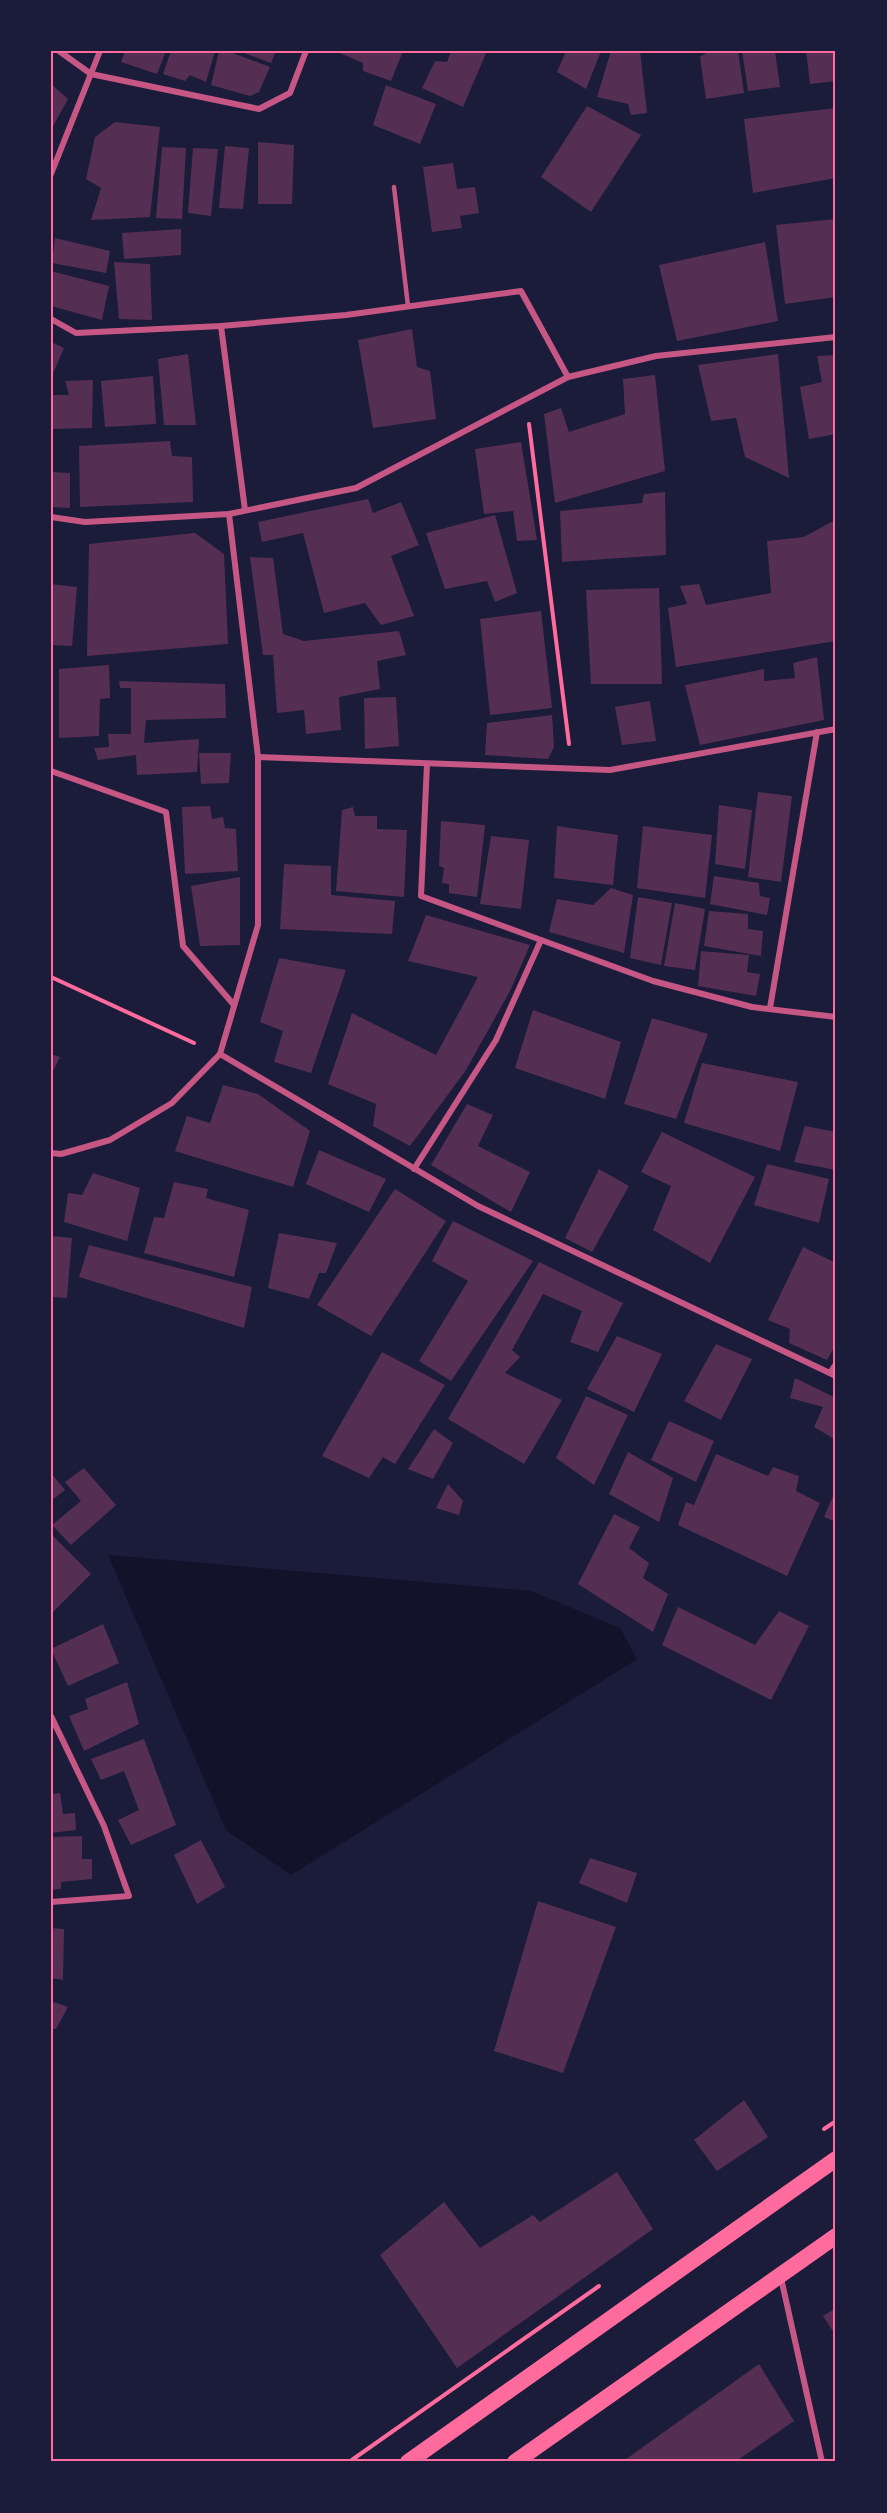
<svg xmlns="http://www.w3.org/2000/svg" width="887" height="2513" viewBox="0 0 887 2513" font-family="'Asap Condensed',sans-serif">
	<rect width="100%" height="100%" fill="#1b1b3a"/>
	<path fill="#12122b" d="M 108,1555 L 531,1591 L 620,1628 L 637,1659 L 291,1875 L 226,1830 Z"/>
	<g fill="#542f53">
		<path d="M 125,51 L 166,51 L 157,74 L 121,62 Z"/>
		<path d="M 171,51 L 215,51 L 206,82 L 190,75 L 185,81 L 163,74 Z"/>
		<path d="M 219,51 L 227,51 L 270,67 L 259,92 L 250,96 L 211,85 Z"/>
		<path d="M 239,51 L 276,51 L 271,63 Z"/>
		<path d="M 335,51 L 403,51 L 391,81 L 363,71 L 363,63 Z"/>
		<path d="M 451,51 L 487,51 L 463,107 L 422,88 L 435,61 L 447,62 Z"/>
		<path d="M 566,51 L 601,51 L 586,89 L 557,72 Z"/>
		<path d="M 611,51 L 640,51 L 647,113 L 631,115 L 628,104 L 597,97 Z"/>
		<path d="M 709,51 L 738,51 L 744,93 L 706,99 L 700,57 Z"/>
		<path d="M 742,51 L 775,51 L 780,87 L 748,91 Z"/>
		<path d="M 806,51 L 836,51 L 836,81 L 810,84 Z"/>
		<path d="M 51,84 L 68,99 L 51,130 Z"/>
		<path d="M 386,85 L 436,104 L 420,144 L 373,125 Z"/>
		<path d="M 587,106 L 641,135 L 591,212 L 541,177 Z"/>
		<path d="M 836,108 L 836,178 L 753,193 L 744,119 Z"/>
		<path d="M 115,122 L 160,127 L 150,217 L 91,220 L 101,188 L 86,179 L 95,137 Z"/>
		<path d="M 258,142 L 294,145 L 292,204 L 258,204 Z"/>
		<path d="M 225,146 L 249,148 L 243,209 L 219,208 Z"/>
		<path d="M 162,147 L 186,148 L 182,219 L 156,218 Z"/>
		<path d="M 193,148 L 218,149 L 211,216 L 188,213 Z"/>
		<path d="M 453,163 L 457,189 L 475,187 L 479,213 L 460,216 L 462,228 L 432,232 L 423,167 Z"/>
		<path d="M 836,219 L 836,297 L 785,304 L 776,225 Z"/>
		<path d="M 181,229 L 181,255 L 124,259 L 122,233 Z"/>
		<path d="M 55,238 L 110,251 L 106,273 L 52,263 Z"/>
		<path d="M 765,242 L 778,321 L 677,341 L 659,265 Z"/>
		<path d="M 114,262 L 150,264 L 152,320 L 119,319 Z"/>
		<path d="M 51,271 L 109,286 L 102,320 L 51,306 Z"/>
		<path d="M 412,329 L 417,367 L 430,371 L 436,419 L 373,428 L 358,340 Z"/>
		<path d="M 51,342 L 64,348 L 51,378 Z"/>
		<path d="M 188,354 L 196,425 L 164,425 L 158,359 Z"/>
		<path d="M 778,354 L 789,478 L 745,457 L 736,418 L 711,421 L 698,365 Z"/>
		<path d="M 836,355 L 836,434 L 809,439 L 800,387 L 822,382 L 817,356 Z"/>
		<path d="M 655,375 L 665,471 L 555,503 L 544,414 L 561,408 L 569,432 L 625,414 L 623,379 Z"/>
		<path d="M 153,376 L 156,424 L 105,427 L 101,381 Z"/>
		<path d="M 93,380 L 92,428 L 51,429 L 51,395 L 69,395 L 65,381 Z"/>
		<path d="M 170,441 L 172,456 L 192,457 L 193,502 L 80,507 L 79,446 Z"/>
		<path d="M 521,442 L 537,540 L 517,541 L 513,511 L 484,514 L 475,449 Z"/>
		<path d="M 51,472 L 70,473 L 70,508 L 51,507 Z"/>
		<path d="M 665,492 L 666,555 L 562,562 L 560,511 L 642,503 L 644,494 Z"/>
		<path d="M 368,499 L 373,513 L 401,502 L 419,545 L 391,556 L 414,616 L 381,625 L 365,603 L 324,613 L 303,533 L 262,542 L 258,522 Z"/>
		<path d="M 495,515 L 517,593 L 495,602 L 487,581 L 445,589 L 426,533 Z"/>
		<path d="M 833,521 L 836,524 L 836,641 L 676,667 L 668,608 L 687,604 L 680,586 L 699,584 L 706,605 L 771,593 L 767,541 L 804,537 Z"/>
		<path d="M 195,533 L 224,554 L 228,644 L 87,656 L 89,544 Z"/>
		<path d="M 250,557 L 273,558 L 283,634 L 304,641 L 399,631 L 406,655 L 377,661 L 380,689 L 339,697 L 341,730 L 306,734 L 304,710 L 277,713 L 273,655 L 263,655 Z"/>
		<path d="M 51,584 L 77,587 L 72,646 L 51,645 Z"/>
		<path d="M 659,588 L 662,684 L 591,684 L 586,590 Z"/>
		<path d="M 541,611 L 552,708 L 490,715 L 480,619 Z"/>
		<path d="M 817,657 L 824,720 L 700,745 L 685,685 L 764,669 L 764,681 L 795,678 L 793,663 Z"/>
		<path d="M 109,665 L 110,698 L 100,699 L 99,736 L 59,738 L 59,669 Z"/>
		<path d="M 119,681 L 225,684 L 226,718 L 146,720 L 144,743 L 199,739 L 197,772 L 137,775 L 136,755 L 98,760 L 94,748 L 109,747 L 108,734 L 131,734 L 131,688 L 120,688 Z"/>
		<path d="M 396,697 L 399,746 L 365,749 L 364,698 Z"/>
		<path d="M 650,701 L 656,741 L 622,745 L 615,707 Z"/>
		<path d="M 552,715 L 554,747 L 548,759 L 485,755 L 487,723 Z"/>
		<path d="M 199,753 L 231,753 L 229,783 L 201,784 Z"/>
		<path d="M 758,792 L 792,796 L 781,882 L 748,877 Z"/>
		<path d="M 719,805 L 752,810 L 745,869 L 715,864 Z"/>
		<path d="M 210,806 L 212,819 L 223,817 L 225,828 L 236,829 L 238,871 L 185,874 L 182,807 Z"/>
		<path d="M 353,807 L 355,816 L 377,816 L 377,829 L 407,830 L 404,897 L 336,891 L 342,810 Z"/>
		<path d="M 441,821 L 485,825 L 477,897 L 449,893 L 449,884 L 442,883 L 444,868 L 439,866 Z"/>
		<path d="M 557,826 L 618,835 L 613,885 L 554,878 Z"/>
		<path d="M 643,826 L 712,835 L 705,898 L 637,888 Z"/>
		<path d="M 491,836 L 529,840 L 521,909 L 480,904 Z"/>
		<path d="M 284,864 L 331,866 L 331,895 L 395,901 L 392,934 L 280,929 Z"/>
		<path d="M 714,876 L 759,883 L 760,896 L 770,898 L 767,915 L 710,904 Z"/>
		<path d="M 240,877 L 240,945 L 200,946 L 191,886 Z"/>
		<path d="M 611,888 L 633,895 L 624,953 L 549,932 L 557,899 L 593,905 Z"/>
		<path d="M 638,897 L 672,903 L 661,965 L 630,958 Z"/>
		<path d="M 675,903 L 705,909 L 695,970 L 664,966 Z"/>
		<path d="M 709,911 L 748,914 L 748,929 L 763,931 L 761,956 L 704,946 Z"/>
		<path d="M 426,915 L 530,945 L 510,991 L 466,1070 L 410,1146 L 373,1126 L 376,1104 L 328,1084 L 352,1013 L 436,1055 L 478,977 L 408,961 Z"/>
		<path d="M 701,951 L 749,955 L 747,972 L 760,974 L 756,996 L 698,986 Z"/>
		<path d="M 279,958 L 346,970 L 311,1073 L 274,1062 L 283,1031 L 260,1022 Z"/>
		<path d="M 533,1010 L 621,1042 L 605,1099 L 515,1068 Z"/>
		<path d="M 652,1018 L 708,1034 L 676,1119 L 624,1104 Z"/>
		<path d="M 51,1054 L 60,1057 L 51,1075 Z"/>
		<path d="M 702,1063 L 798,1082 L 780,1151 L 684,1123 Z"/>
		<path d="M 223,1085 L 258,1094 L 310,1131 L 293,1187 L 175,1151 L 187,1116 L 210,1123 Z"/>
		<path d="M 467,1104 L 493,1115 L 478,1146 L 530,1172 L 511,1212 L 431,1165 Z"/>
		<path d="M 805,1126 L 836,1132 L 836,1170 L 794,1162 Z"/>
		<path d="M 662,1132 L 755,1177 L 710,1263 L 653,1230 L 671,1186 L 641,1172 Z"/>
		<path d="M 319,1150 L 386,1179 L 369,1212 L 306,1184 Z"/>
		<path d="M 767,1164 L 829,1179 L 819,1223 L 754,1205 Z"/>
		<path d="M 599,1169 L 629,1186 L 592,1252 L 565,1238 Z"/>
		<path d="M 93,1173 L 140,1188 L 127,1241 L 64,1222 L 68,1193 L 82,1195 Z"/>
		<path d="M 174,1182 L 208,1189 L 206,1198 L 249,1210 L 234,1277 L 144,1253 L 154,1217 L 164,1218 Z"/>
		<path d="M 395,1189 L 446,1221 L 371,1336 L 317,1305 Z"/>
		<path d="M 453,1221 L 533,1261 L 451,1381 L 419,1361 L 468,1281 L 432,1261 Z"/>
		<path d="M 279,1233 L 337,1243 L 326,1273 L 319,1273 L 309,1299 L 268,1288 Z"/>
		<path d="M 51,1236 L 72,1238 L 67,1298 L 51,1297 Z"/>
		<path d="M 89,1245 L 252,1287 L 244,1328 L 79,1277 Z"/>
		<path d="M 803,1247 L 836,1263 L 836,1344 L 827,1360 L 789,1343 L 790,1329 L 768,1320 Z"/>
		<path d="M 539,1262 L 623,1303 L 598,1352 L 570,1342 L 582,1311 L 543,1294 L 512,1350 L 520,1357 L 505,1373 L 562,1400 L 524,1464 L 448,1419 Z"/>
		<path d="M 617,1336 L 662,1354 L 634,1412 L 587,1389 Z"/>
		<path d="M 716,1344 L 752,1359 L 721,1420 L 684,1401 Z"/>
		<path d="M 382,1352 L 445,1385 L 395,1464 L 383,1457 L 369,1478 L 322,1456 Z"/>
		<path d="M 795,1378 L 836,1398 L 836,1440 L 814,1427 L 823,1407 L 790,1398 Z"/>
		<path d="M 586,1396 L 628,1415 L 594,1485 L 556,1458 Z"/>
		<path d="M 669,1421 L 714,1441 L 696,1482 L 651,1460 Z"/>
		<path d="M 434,1429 L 453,1443 L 433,1479 L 408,1469 Z"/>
		<path d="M 628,1452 L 673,1478 L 659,1522 L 609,1494 Z"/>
		<path d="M 716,1454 L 768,1476 L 773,1467 L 799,1476 L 796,1491 L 820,1503 L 787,1576 L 678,1525 L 686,1502 L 694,1505 Z"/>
		<path d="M 84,1468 L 116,1505 L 71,1545 L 52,1525 L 81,1501 L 65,1482 Z"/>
		<path d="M 51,1473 L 65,1490 L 51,1501 Z"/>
		<path d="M 448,1484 L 463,1501 L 459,1515 L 436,1508 Z"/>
		<path d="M 836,1489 L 836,1522 L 824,1517 Z"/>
		<path d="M 614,1514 L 640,1527 L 629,1548 L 649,1563 L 643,1578 L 668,1594 L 653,1632 L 578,1584 Z"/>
		<path d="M 51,1534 L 91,1574 L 51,1614 Z"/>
		<path d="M 678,1607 L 755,1645 L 779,1611 L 809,1626 L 771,1700 L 662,1645 Z"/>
		<path d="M 103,1624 L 119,1663 L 68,1686 L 51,1649 Z"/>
		<path d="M 127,1682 L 139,1724 L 84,1751 L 69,1716 L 88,1709 L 85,1699 Z"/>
		<path d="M 144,1739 L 176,1825 L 131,1845 L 118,1820 L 139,1810 L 124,1771 L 101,1780 L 91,1759 Z"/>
		<path d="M 60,1793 L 63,1814 L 75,1813 L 76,1830 L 51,1833 L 51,1794 Z"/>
		<path d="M 82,1836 L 82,1859 L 92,1859 L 92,1879 L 61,1882 L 61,1889 L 51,1890 L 51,1837 Z"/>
		<path d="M 201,1840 L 225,1887 L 197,1904 L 174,1855 Z"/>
		<path d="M 590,1858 L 637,1873 L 627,1903 L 579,1883 Z"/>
		<path d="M 538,1901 L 616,1927 L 563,2073 L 494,2051 Z"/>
		<path d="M 51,1928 L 64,1929 L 63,1980 L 51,1978 Z"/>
		<path d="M 54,2002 L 68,2007 L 56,2029 L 51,2029 L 51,2008 Z"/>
		<path d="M 744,2100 L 768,2137 L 717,2171 L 694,2140 Z"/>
		<path d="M 617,2172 L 653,2229 L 457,2368 L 380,2255 L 444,2202 L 480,2248 L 533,2215 L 540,2222 Z"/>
		<path d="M 836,2308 L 836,2336 L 823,2316 Z"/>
		<path d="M 759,2364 L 794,2421 L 735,2462 L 622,2462 Z"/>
	</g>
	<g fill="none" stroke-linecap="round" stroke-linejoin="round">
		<g stroke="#ff6b9d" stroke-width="4">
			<path d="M 529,424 L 569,744"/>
			<path d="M 51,977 L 194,1043"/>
			<path d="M 824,2129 L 836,2121"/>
			<path d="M 349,2462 L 599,2286"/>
		</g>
		<path stroke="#c65784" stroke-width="4.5" d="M 394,187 L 408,306"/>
		<g stroke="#c65784" stroke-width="6">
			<path d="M 59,51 L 91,74 L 259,109 L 290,93 L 306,51"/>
			<path d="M 51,174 L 100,51"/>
			<path d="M 51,319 L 76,333 L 221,326 L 346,315 L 521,291 L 568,377"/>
			<path d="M 221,326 L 245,510"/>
			<path d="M 51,517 L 85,522 L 229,514 L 356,488 L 568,377 L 656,356 L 836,337"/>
			<path d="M 258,757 L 610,770 L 836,729"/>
			<path d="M 427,764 L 421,896 L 653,981 L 752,1007 L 836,1017"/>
			<path d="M 51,771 L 166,812 L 183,946 L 234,1005"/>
			<path d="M 770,1008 L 817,732"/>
			<path d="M 220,1054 L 478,1206 L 836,1376"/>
			<path d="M 51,1153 L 61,1154 L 110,1140 L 172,1103 L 220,1054 L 258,925 L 258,757 L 229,514"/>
			<path d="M 414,1169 L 496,1040 L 541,940"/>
			<path d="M 830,1373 L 836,1364"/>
			<path d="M 51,1716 L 104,1826 L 129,1896 L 51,1902"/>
			<path d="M 781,2278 L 822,2462"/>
		</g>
		<g stroke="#ff6b9d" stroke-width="16">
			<path d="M 408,2462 L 836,2159"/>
			<path d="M 515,2462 L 836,2236"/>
		</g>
	</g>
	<rect width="887" height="2513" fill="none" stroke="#1b1b3a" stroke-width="105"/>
	<rect x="52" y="52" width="782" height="2408" fill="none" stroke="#ff6b9d" stroke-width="2"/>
</svg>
